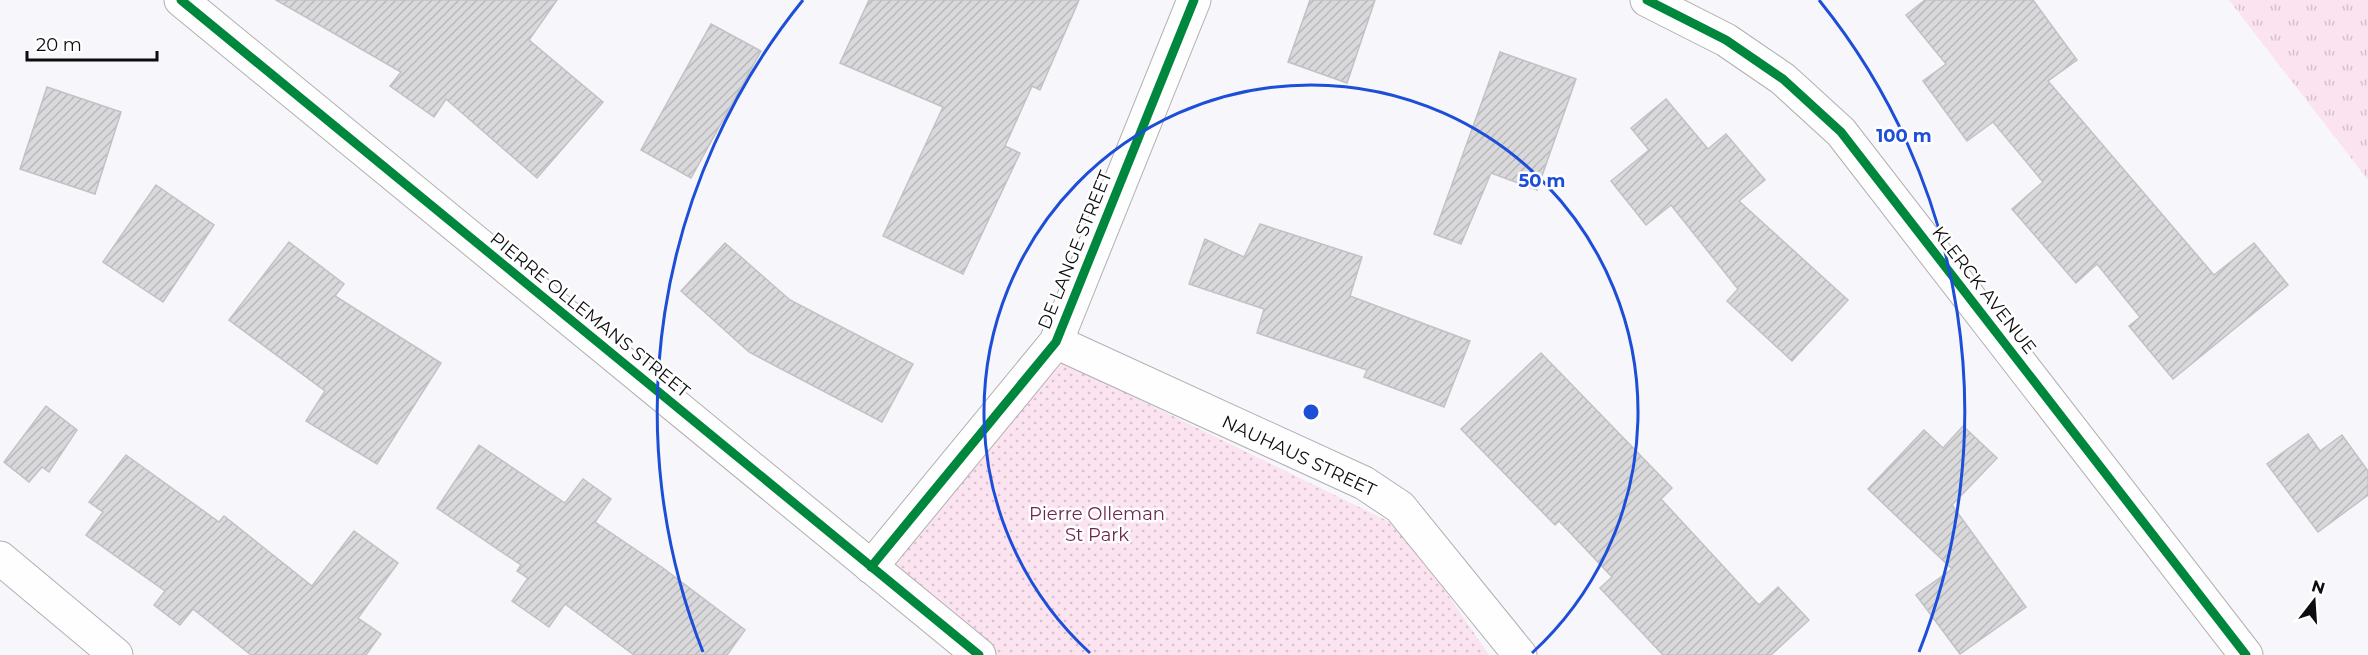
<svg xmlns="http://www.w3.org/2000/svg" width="2368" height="655" viewBox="0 0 2368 655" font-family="Montserrat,sans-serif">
	<defs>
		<pattern id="grass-tufts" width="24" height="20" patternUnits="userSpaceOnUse" patternTransform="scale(1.5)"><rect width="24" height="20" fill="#fbe3ef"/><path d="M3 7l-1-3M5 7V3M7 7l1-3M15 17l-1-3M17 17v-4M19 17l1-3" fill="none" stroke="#d6c2cc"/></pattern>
		<pattern id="park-dots" width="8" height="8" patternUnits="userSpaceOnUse" patternTransform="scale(1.5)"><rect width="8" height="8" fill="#fbe3ef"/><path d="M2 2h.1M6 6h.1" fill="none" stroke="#d6c2cc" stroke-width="1.8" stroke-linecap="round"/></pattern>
		<pattern id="building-hatch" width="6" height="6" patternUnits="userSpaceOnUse" patternTransform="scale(1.5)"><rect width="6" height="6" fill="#d9d9dc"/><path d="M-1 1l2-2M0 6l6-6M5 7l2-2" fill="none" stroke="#b9b9bc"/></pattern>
	</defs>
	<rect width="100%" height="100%" fill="#f7f6fb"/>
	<path fill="url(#grass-tufts)" d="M 2229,0 L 2368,0 L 2368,180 Z"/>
	<path fill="url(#park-dots)" d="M 1062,362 L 1402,528 L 1489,655 L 993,655 L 883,572 Z"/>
	<g fill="url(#building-hatch)" stroke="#c2c2c5" stroke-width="1.5">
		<path d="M 276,0 L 557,0 L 529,40 L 603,102 L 537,178 L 446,99 L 434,117 L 390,86 L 401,72 Z"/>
		<path d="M 869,0 L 1079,0 L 1040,90 L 1032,86 L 1005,146 L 1020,153 L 963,274 L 883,236 L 943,107 L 840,63 Z"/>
		<path d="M 1310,0 L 1375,0 L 1347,83 L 1288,62 Z"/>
		<path d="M 1925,0 L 2033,0 L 2077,60 L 2048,81 L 2214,275 L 2254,243 L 2288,285 L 2173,379 L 2129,326 L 2140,317 L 2097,264 L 2076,283 L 2012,209 L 2043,182 L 1993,122 L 1967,141 L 1923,81 L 1946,64 L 1906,15 Z"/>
		<path d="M 711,24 L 761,51 L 691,178 L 641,150 Z"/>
		<path d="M 1500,52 L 1576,79 L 1537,190 L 1491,173 L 1461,244 L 1434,234 Z"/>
		<path d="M 47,87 L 121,112 L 95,194 L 20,169 Z"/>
		<path d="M 1666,99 L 1708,149 L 1726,134 L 1765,180 L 1739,201 L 1848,300 L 1792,361 L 1727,301 L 1738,289 L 1671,205 L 1646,225 L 1611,181 L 1649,150 L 1631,128 Z"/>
		<path d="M 156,185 L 214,225 L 163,302 L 103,262 Z"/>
		<path d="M 1260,224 L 1362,257 L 1350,296 L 1470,341 L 1444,407 L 1364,377 L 1367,370 L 1257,333 L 1264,309 L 1189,284 L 1205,239 L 1244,257 Z"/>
		<path d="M 289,242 L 344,284 L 335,296 L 441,363 L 377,464 L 306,421 L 325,391 L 229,320 Z"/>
		<path d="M 725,243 L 790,300 L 913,364 L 882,422 L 749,352 L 681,291 Z"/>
		<path d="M 1541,353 L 1672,488 L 1661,499 L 1759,605 L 1778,587 L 1809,620 L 1771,655 L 1663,655 L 1600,588 L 1612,577 L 1559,521 L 1555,525 L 1461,429 Z"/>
		<path d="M 46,406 L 77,430 L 49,472 L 42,467 L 29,482 L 4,462 Z"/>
		<path d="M 1963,426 L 1997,458 L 1952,505 L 2026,607 L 1960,654 L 1916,595 L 1952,569 L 1868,489 L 1924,430 L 1943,448 Z"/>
		<path d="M 2308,434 L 2320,451 L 2342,435 L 2368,471 L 2368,495 L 2318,532 L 2267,464 Z"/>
		<path d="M 479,445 L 565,503 L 583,479 L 611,499 L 595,522 L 663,568 L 745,630 L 727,655 L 634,655 L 565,604 L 549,627 L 512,601 L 528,578 L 517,571 L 521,565 L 437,508 Z"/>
		<path d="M 126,455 L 219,522 L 224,516 L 312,586 L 354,531 L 398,563 L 358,618 L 381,634 L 366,655 L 251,655 L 193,609 L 180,625 L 154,605 L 165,591 L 86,535 L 103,512 L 89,502 Z"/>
	</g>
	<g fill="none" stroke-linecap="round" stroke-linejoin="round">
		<defs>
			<g id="street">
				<path d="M 181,0 L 979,655"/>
				<path d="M 1647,0 L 1726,40 L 1783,79 L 1841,132 L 2246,655"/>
				<path d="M 1056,342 L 1364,483 L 1400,507 L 1520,655"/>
				<path d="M 0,558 L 116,655"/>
				<path d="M 871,567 L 1056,342 L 1194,0"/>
			</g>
		</defs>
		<use href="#street" stroke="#b0afb2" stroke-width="35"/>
		<use href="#street" stroke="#fefefe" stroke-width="33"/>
		<defs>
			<g id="cycleway">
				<path d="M 181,0 L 979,655"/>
				<path d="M 1647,0 L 1726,40 L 1783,79 L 1841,132 L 2246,655"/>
				<path d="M 871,567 L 1056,342 L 1194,0"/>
			</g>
		</defs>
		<use href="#cycleway" stroke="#fff" stroke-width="13"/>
		<use href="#cycleway" stroke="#00873e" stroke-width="9"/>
	</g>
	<g fill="none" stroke="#1d4ed8" stroke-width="3">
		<path d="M1090 653A327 327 0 1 1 1532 653"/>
		<path d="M703 652A654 654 0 0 1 803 0M1819 0A654 654 0 0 1 1919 652"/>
	</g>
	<g text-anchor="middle" stroke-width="5" stroke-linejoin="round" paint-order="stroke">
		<g font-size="18" fill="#0d0c0e" stroke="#fff">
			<text transform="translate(1075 250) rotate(-68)" y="6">DE LANGE STREET</text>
			<text transform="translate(1984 290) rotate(52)" y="6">KLERCK AVENUE</text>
			<text transform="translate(590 315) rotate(39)" y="6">PIERRE OLLEMANS STREET</text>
			<text transform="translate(1299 456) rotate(25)" y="6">NAUHAUS STREET</text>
		</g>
		<g font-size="18" fill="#6f274c" stroke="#fff">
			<text x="1097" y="520">Pierre Olleman<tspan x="1097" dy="21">St Park</tspan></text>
		</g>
	</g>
	<circle cx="1311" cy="412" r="9" fill="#1d4ed8" stroke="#fff" stroke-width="3"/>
	<g font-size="18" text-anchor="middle" font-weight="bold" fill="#1d4ed8" stroke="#fff" stroke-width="5" stroke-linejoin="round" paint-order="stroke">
		<text x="1904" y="142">100 m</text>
		<text x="1542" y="187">50 m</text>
	</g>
	<g transform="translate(2314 601) rotate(17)" stroke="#ffffff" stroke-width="4.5" paint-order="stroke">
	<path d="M0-4.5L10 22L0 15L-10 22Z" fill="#0d0c0e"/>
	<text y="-9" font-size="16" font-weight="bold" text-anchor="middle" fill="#0d0c0e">N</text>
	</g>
	<path d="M27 51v9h130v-9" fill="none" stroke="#0d0c0e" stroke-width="3"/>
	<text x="36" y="51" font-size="18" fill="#0d0c0e" stroke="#ffffff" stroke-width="4.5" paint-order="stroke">20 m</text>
</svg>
